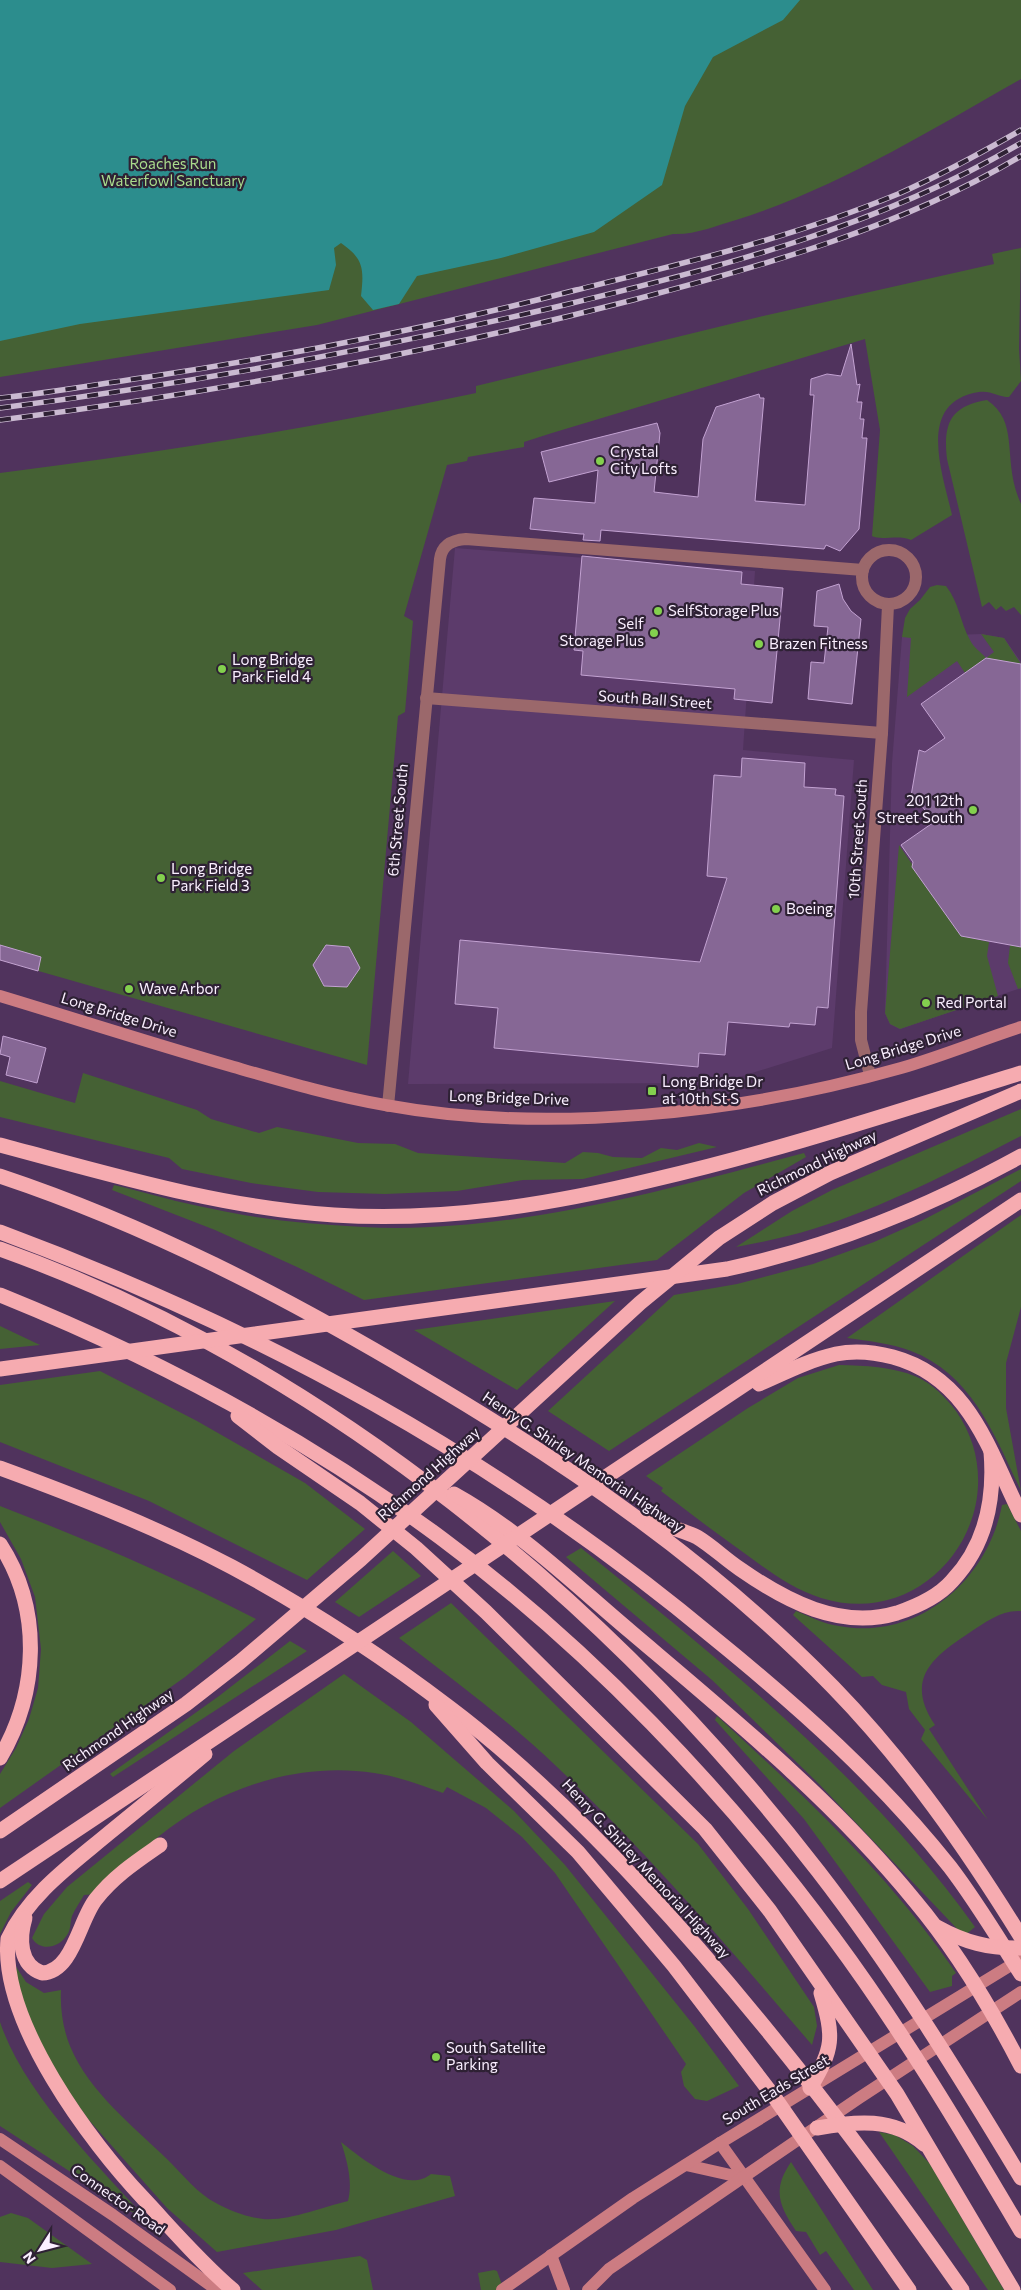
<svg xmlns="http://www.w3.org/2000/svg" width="1021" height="2290" viewBox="0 0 1021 2290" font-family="Commissioner,sans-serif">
	<rect width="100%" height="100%" fill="#50335d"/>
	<g fill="#5c3b6b">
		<path d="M 455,548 L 755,571 L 743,750 L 854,760 L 832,1048 L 720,1083 L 408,1084 Z"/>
		<path d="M 981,634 L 1004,638 L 1021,662 L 1021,988 L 900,1029 L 890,1024 L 885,1013 L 892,763 L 902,637 Z"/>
	</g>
	<g fill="#456134">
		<path d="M 0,0 L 1021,0 L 1021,79 C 929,131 837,188 736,220 C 715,226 695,235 673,234 L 317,325 L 0,377 Z"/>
		<path d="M 1021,248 L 1019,349 L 1021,381 L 1009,397 C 999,397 990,390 979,392 C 915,402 943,474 952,515 L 911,540 C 898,534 882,541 872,536 L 880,430 L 865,339 L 552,433 L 524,442 L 524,447 L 468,457 L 467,461 L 447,465 L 404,616 L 413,621 L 405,712 L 398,716 L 367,1065 L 0,960 L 0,473 C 160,453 318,427 476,393 L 476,386 L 759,317 L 994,264 L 992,254 Z"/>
		<path d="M 987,400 C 1021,423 1001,460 1021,504 L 1021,615 L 1014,607 L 1006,611 L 1001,606 L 996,610 L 989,602 L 982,607 L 947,459 C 943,424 950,406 987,400 Z"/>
		<path d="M 937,585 L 946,586 C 959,602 960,622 970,640 C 973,647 981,652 986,658 L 994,652 L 981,634 L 1004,638 L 1021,664 L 986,658 L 965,673 L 957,661 L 907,697 L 911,638 L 902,637 L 905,618 L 910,609 L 920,600 L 930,587 Z"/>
		<path d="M 899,845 L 961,936 L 989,942 L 987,956 L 998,996 L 900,1029 L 890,1024 L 885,1013 Z"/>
		<path d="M 1010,945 L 1021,947 L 1021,988 L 1018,989 L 1008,963 Z"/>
		<path d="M 83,1073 L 197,1110 L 211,1119 L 259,1133 L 277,1127 L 358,1143 L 395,1144 L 418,1153 L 565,1163 L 583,1152 L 598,1153 L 613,1157 L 642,1158 L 661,1148 L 677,1150 L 699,1143 L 717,1147 L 583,1179 L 523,1180 L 457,1191 L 385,1194 L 318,1192 L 251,1183 L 182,1169 L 169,1158 L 0,1117 L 0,1081 L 75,1103 Z"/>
		<path d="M 1021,1109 L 1021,1136 C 955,1170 885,1207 813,1229 C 788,1237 762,1242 736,1247 L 792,1211 L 832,1190 Z"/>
		<path d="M 804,1153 L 806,1157 L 744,1193 L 657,1260 L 364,1300 L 297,1267 L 215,1230 L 112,1190 L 114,1185 C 147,1193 180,1203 213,1209 C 262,1220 313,1224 363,1227 C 506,1235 666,1190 804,1153 Z"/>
		<path d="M 1021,1169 L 1021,1181 L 609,1451 L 548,1411 L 674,1295 L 737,1284 L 813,1264 L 874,1242 L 923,1220 Z"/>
		<path d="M 1021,1215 L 1021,1307 L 1006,1363 L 1006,1408 L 1021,1491 C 995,1436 972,1374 911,1351 C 890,1343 868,1341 847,1338 Z"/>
		<path d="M 615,1301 L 517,1390 L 414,1330 Z"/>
		<path d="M 0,1326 L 40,1345 L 0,1349 Z"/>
		<path d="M 839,1365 C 866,1366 891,1366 917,1377 C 933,1384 946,1398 956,1411 C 1021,1504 933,1633 821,1598 C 790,1588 766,1569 740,1550 C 713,1531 687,1511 661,1491 L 663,1488 L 646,1476 L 748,1408 L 798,1378 Z"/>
		<path d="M 100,1371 L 197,1421 L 305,1483 L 365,1529 L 307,1580 L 149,1501 L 0,1442 L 0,1385 Z"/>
		<path d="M 1007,1504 L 1021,1531 L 1021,1611 C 1001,1610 986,1622 969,1633 C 933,1657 904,1679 935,1725 L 929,1729 L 988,1820 L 921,1739 L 925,1730 L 909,1709 L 906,1692 L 882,1685 L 873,1676 L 862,1677 L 793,1615 L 796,1611 C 810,1617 824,1624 839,1626 C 918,1641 988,1580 1002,1505 Z"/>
		<path d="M 0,1506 C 88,1540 173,1576 256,1619 L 185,1677 L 0,1808 L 0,1774 L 16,1748 L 29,1719 L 38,1688 L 41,1649 L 35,1597 L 21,1559 L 0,1522 Z"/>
		<path d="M 581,1548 C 722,1662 868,1777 975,1927 L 964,1936 L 819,1784 L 712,1680 L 566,1557 Z"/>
		<path d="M 393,1551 L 421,1576 L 359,1617 L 335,1602 Z"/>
		<path d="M 451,1603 L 698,1844 L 748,1909 L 814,2007 L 817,2026 L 812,2045 C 730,1949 647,1852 555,1765 C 507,1719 452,1679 399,1638 Z"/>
		<path d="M 290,1641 L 307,1651 L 113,1777 L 110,1774 L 219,1696 Z"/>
		<path d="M 344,1674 L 411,1722 L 514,1811 L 565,1865 L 695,2027 L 739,2086 L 707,2101 L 695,2099 L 684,2086 L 681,2072 L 686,2064 L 555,1873 L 522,1837 L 486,1808 L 447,1787 L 443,1793 C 420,1785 397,1776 374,1773 C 297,1761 217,1789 158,1837 C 145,1848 122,1885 110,1891 C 103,1894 91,1894 84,1895 C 80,1902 75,1909 72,1916 C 70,1922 71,1930 67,1935 C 59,1948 40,1952 32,1938 L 44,1914 L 67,1887 L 234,1751 Z"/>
		<path d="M 717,1716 C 804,1796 890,1875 956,1973 L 952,1976 L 952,1986 L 930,1992 L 804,1819 L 715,1720 Z"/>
		<path d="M 28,1882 L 32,1885 L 11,1912 L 0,1934 L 0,1901 Z"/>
		<path d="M 15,1965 L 26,1982 L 44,1993 L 61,1990 C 60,2008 63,2029 70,2046 C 89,2092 133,2126 168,2160 C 183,2175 198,2194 216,2203 C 230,2211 247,2217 263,2219 C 290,2221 322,2207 348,2201 C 353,2181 347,2161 341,2142 C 361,2158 406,2195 431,2174 L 450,2176 L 455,2196 L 336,2230 L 217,2252 L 167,2208 L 88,2119 L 20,2022 Z"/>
		<path d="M 0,2022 C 25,2096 100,2167 152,2225 L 0,2126 Z"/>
		<path d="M 879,2132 L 895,2135 L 913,2146 L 930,2164 L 1004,2290 L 988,2290 Z"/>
		<path d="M 791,2162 L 873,2290 L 854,2290 L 826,2251 L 820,2255 L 806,2232 L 796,2231 C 779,2205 772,2190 791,2162 Z"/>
		<path d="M 11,2213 L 28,2218 L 92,2264 L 52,2268 L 0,2262 L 0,2217 Z"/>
		<path d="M 360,2256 L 367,2260 L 373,2290 L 262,2290 L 243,2273 Z"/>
		<path d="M 494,2270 L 497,2271 L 504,2290 L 481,2290 L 478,2273 Z"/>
	</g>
	<path fill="#2c8d8d" d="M 0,0 L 800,0 L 783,20 L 713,57 L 685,106 L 662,185 L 594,232 L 501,258 L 417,276 L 399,304 L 373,310 L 361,296 C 364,269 364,259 341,243 L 334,248 L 336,265 L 329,290 L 80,324 L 0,341 Z"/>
	<g fill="#866795" stroke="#c3a2d2">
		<path d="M 851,344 L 857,385 L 860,384 L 857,402 L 862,402 L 860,419 L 864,419 L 862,438 L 867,438 L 859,529 L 840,551 L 826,545 L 824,549 L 601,530 L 600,541 L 583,540 L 584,534 L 581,534 L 530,529 L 534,498 L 595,503 L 598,470 L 549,482 L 541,452 L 657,423 L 660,433 L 654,492 L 698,497 L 703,439 L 716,407 L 759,394 L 760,398 L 764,398 L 755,501 L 805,505 L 814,395 L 810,395 L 811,379 L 827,374 L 841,376 Z"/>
		<path d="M 582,556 L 742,572 L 741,584 L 783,588 L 772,703 L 734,699 L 735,689 L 581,675 L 583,651 L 574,650 Z"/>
		<path d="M 839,584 L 843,599 L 851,611 L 861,619 L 852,704 L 808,699 L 811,662 L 824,663 L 828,627 L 814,626 L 817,591 Z"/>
		<path d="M 986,658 L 1021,664 L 1021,947 L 961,936 L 912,867 L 913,862 L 901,845 L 934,822 L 915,797 L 911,796 L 919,750 L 925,752 L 945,738 L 921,704 Z"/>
		<path d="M 742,758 L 805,763 L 804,787 L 836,789 L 835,795 L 844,796 L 828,1008 L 817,1007 L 815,1025 L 790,1023 L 789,1027 L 728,1022 L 725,1055 L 699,1053 L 698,1067 L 494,1048 L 498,1008 L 455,1004 L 460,940 L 700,962 L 727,878 L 707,876 L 714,775 L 741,777 Z"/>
		<path d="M 0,945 L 41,957 L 38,971 L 0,960 Z"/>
		<path d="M 326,945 L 349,947 L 360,968 L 347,987 L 324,986 L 313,965 Z"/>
		<path d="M 3,1036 L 46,1048 L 37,1083 L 6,1075 L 10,1057 L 0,1054 Z"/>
	</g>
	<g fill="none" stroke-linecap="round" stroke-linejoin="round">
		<g stroke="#9b686b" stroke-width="12">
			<circle cx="889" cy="577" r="27"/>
			<path d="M 426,698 L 882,733"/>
			<path d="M 870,1075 L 861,1040 L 861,1012 L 882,733 L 888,605"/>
			<path d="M 388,1106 L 440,559 C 442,544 453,540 466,539 L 863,570"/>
		</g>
		<g stroke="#cc7c82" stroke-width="12">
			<path d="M 0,996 C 76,1019 151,1043 227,1065 C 279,1080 332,1096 385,1105 C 549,1135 742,1113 901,1068 C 942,1056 981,1040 1021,1027"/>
			<path d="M 0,2139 L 113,2215 L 217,2290"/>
			<path d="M 720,2143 L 825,2290"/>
			<path d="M 686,2165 L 744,2178"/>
			<path d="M 0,2166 L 170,2290"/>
			<path d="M 551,2255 L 564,2290"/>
			<path d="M 502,2290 L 633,2198 L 720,2143 L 1021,1959"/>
			<path d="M 588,2290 L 609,2269 L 859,2098 L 1021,1992"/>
		</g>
		<g stroke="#f6abb0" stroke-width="15">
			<path d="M 0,1145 C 109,1174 221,1208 334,1215 C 442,1222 548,1205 652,1180 C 778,1151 898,1111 1021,1073"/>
			<path d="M 0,1176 C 147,1225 284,1296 417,1375 C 567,1463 711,1562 833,1687 C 906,1762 966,1848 1021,1937"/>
			<path d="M 0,1232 C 263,1330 498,1458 714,1638 C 799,1707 882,1781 950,1867 C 976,1901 998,1938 1021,1974"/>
			<path d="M 0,1249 C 322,1364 611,1603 818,1871 C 893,1968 958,2073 1021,2178"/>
			<path d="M 0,1295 C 156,1358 305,1437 441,1538 C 588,1647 725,1790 833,1937 C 902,2030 962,2131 1021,2231"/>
			<path d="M 0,1369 L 727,1269 C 833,1246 926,1208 1021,1156"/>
			<path d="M 759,1384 C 784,1373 809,1360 836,1354 C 855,1350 874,1352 893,1357 C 970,1378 989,1451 1021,1515"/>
			<path d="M 238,1416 L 278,1447 L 360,1503 L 416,1548 L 486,1612 L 705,1829 L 770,1911 L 897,2094 L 1013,2290"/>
			<path d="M 0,1468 C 79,1497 158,1528 232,1567 C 308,1608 382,1656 450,1708 C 519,1760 581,1821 640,1884 C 758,2010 863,2148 962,2290"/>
			<path d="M 454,1494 C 519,1530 574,1584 631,1632 C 730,1716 833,1800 915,1901 C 957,1951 991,2008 1021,2066"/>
			<path d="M 651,1521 C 665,1526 683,1530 697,1537 C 712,1546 725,1559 740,1569 C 786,1601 840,1630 897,1613 C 918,1606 938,1597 952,1581 C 986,1545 995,1500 991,1452"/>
			<path d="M 0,1544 C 43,1610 38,1693 0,1758"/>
			<path d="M 436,1705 L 487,1763 L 578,1852 L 674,1966 L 775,2098 L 909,2290"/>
			<path d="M 205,1754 C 173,1781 141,1807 109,1833 C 72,1864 29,1894 8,1939 C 0,2022 91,2143 143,2198 C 172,2229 200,2262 233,2290"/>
			<path d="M 0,1831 L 186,1704 L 240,1662 L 361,1559 L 640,1303 L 719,1238 L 773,1203 L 830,1173 L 1021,1091"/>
			<path d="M 0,1881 L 1021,1200"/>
			<path d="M 25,1918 C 19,1938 19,1965 42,1973 C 73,1972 79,1920 96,1899 C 114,1876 137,1861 160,1845"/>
			<path d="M 937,1927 C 964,1942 989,1949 1021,1948"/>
			<path d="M 810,2088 C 834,2048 834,2037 821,1993"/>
			<path d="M 817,2128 C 856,2121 893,2117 924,2144"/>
		</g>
		<defs>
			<g id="rail">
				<path d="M 0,398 C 49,393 99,384 148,377 C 292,355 435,327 576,290 C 685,263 794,237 898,194 C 941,175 981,153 1021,130"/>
				<path d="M 0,408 C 188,384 371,350 556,307 C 715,269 879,227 1021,143"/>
				<path d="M 0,420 C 213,393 425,354 633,300 C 766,265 902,227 1021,156"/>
			</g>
		</defs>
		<use href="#rail" stroke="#cabad1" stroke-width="5.5"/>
		<use href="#rail" stroke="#2e2134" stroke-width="4" stroke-dasharray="11" stroke-linecap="butt"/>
	</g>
	<g fill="#83d04e" stroke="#2e2134" stroke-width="2">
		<circle cx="600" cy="461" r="5"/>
		<circle cx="658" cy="611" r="5"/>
		<circle cx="654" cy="633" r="5"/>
		<circle cx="759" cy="644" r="5"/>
		<circle cx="222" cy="669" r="5"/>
		<circle cx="973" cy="810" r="5"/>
		<circle cx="161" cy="878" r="5"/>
		<circle cx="776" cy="909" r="5"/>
		<circle cx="129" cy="989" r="5"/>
		<circle cx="926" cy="1003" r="5"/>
		<rect x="647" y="1086" width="10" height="10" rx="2.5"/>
		<circle cx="436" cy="2057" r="5"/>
	</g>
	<g text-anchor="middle" stroke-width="4.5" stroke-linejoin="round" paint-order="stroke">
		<g font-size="15" fill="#a9db8c" stroke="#2e2134">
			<text x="173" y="169">Roaches Run<tspan x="173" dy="17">Waterfowl Sanctuary</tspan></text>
		</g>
		<g font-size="15" fill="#faefff" stroke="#2e2134" text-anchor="start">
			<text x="610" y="457">Crystal<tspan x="610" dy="17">City Lofts</tspan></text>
			<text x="668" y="616">SelfStorage Plus</text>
			<text x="644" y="629" text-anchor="end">Self<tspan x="644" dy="17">Storage Plus</tspan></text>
			<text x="769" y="649">Brazen Fitness</text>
			<text x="232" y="665">Long Bridge<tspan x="232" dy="17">Park Field 4</tspan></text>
			<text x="963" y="806" text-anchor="end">201 12th<tspan x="963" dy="17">Street South</tspan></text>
			<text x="171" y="874">Long Bridge<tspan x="171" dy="17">Park Field 3</tspan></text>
			<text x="786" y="914">Boeing</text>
			<text x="139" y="994">Wave Arbor</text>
			<text x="936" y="1008">Red Portal</text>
			<text x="662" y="1087">Long Bridge Dr<tspan x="662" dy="17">at 10th St S</tspan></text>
			<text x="446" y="2053">South Satellite<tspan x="446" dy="17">Parking</tspan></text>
		</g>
		<g font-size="15" fill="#faefff" stroke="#2e2134">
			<text transform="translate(655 700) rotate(4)" y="5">South Ball Street</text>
			<text transform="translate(398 820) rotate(-85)" y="5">6th Street South</text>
			<text transform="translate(858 839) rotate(-86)" y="5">10th Street South</text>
			<text transform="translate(119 1015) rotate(17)" y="5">Long Bridge Drive</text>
			<text transform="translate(903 1048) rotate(-17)" y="5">Long Bridge Drive</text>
			<text transform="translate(509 1098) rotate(2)" y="5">Long Bridge Drive</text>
			<text transform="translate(817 1163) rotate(-26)" y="5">Richmond Highway</text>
			<text transform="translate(583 1462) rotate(34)" y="5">Henry G. Shirley Memorial Highway</text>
			<text transform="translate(429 1474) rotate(-42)" y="5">Richmond Highway</text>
			<text transform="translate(118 1730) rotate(-35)" y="5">Richmond Highway</text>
			<text transform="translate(646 1869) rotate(47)" y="5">Henry G. Shirley Memorial Highway</text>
			<text transform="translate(776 2090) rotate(-31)" y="5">South Eads Street</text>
			<text transform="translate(118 2200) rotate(35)" y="5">Connector Road</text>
		</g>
	</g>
	<g transform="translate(40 2250) rotate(234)" stroke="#2e2134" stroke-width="4" paint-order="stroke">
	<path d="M0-4L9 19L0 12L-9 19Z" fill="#faefff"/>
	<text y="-8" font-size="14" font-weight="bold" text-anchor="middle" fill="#faefff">N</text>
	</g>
</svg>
